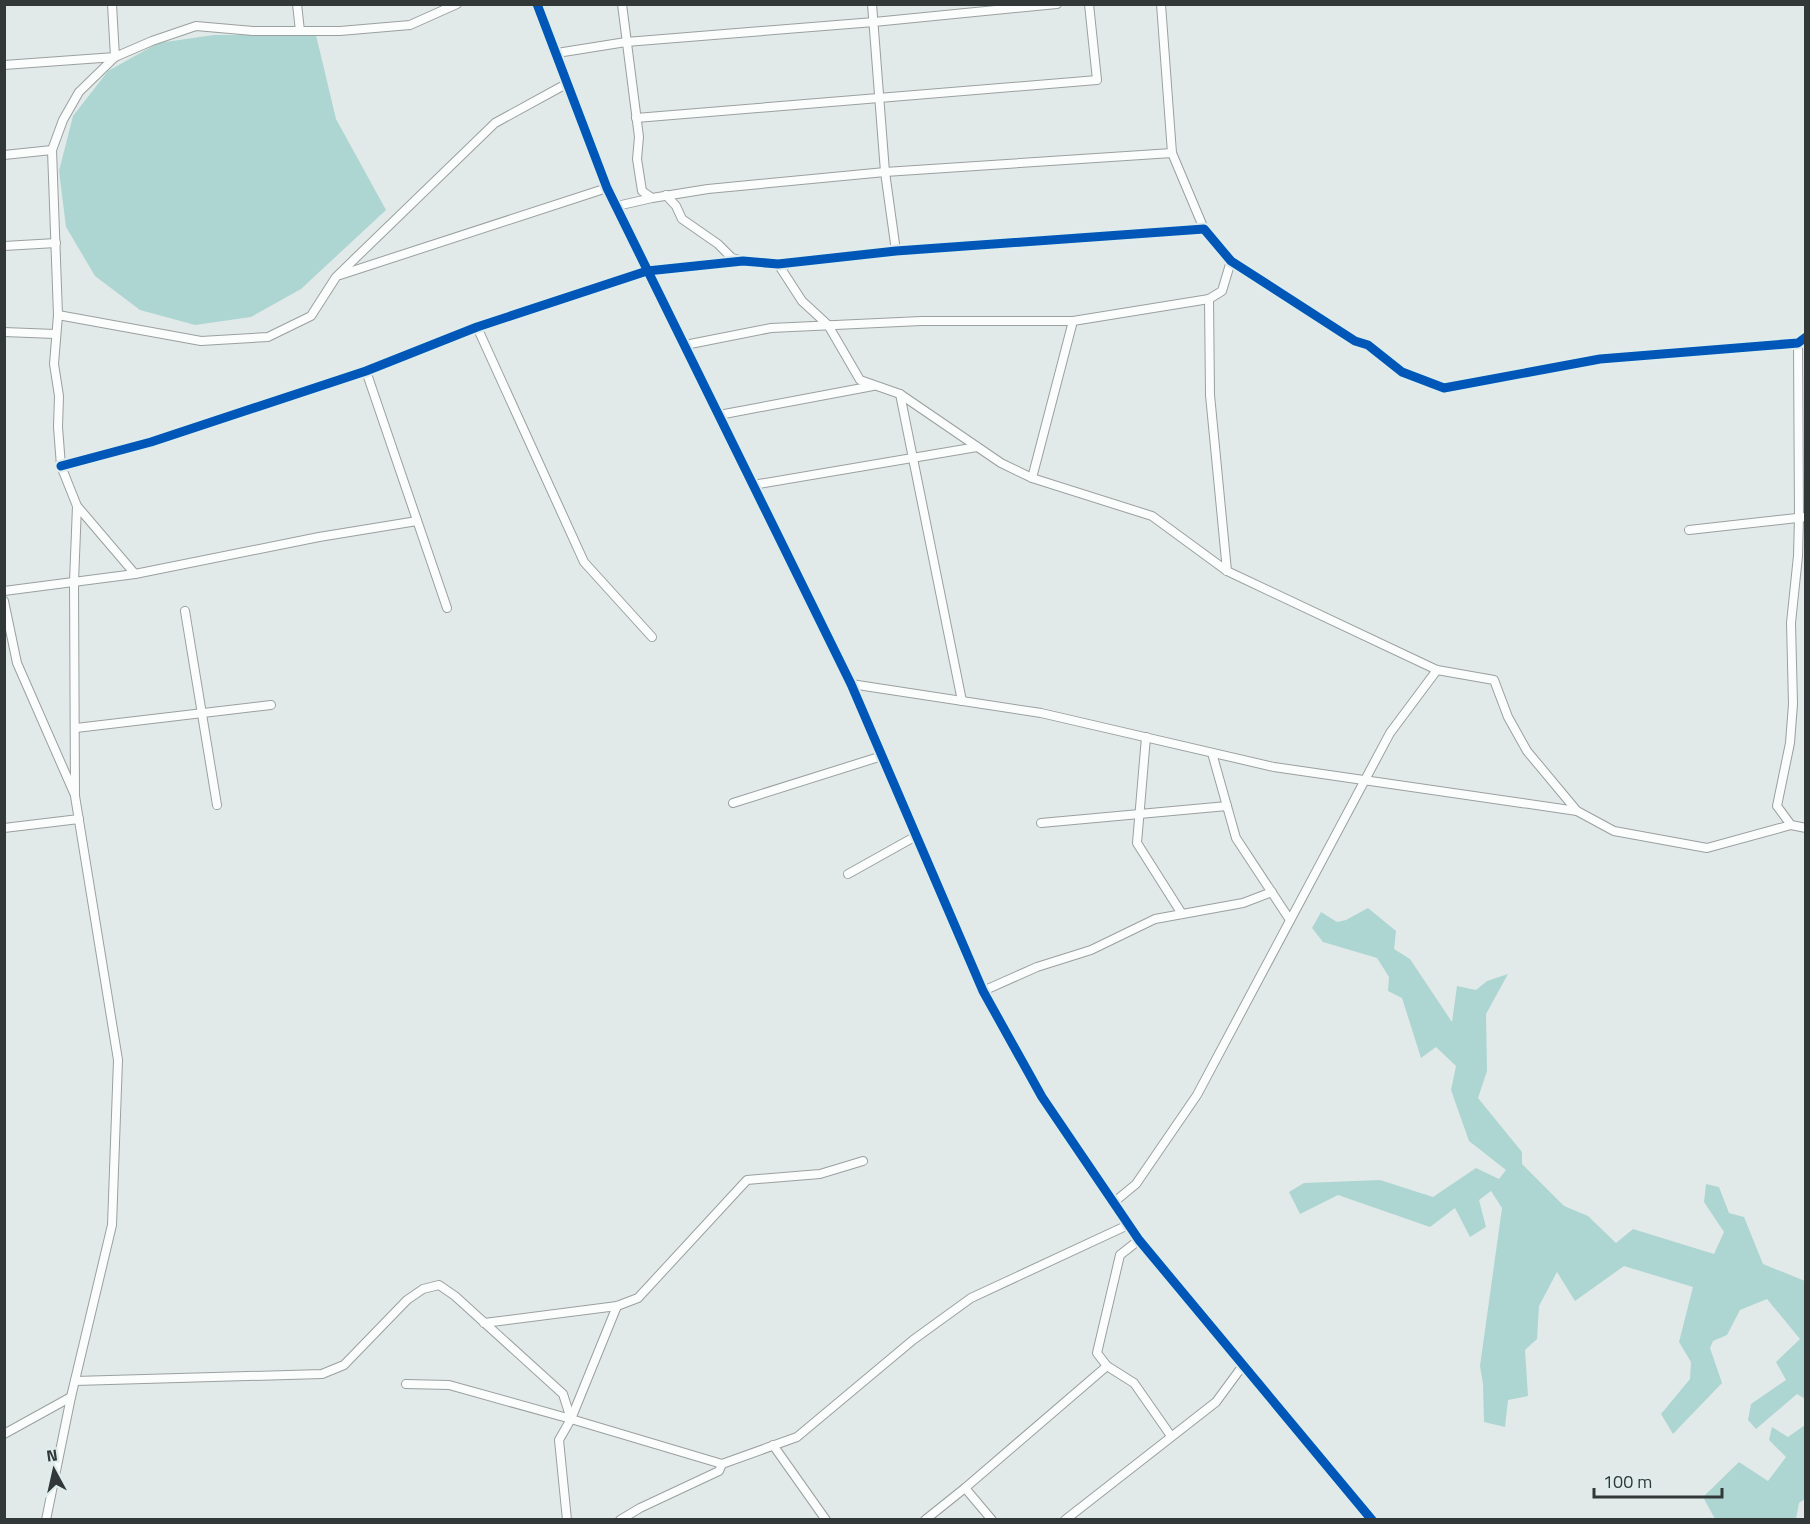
<svg xmlns="http://www.w3.org/2000/svg" width="1810" height="1524" viewBox="0 0 1810 1524" font-family="'Titillium Web',sans-serif">
	<rect width="100%" height="100%" fill="#e2eae9"/>
	<g fill="#add6d2">
		<path d="M 214,35 L 316,35 L 336,119 L 386,210 L 301,289 L 251,317 L 195,325 L 140,310 L 95,276 L 66,227 L 59,171 L 73,116 L 108,71 L 158,43 Z"/>
		<path d="M 1368,908 L 1396,931 L 1394,949 L 1410,959 L 1452,1022 L 1457,986 L 1476,990 L 1487,981 L 1508,974 L 1486,1014 L 1487,1071 L 1478,1098 L 1522,1152 L 1522,1164 L 1564,1206 L 1588,1216 L 1616,1243 L 1633,1229 L 1714,1254 L 1724,1232 L 1704,1202 L 1706,1184 L 1719,1187 L 1729,1213 L 1744,1217 L 1763,1264 L 1805,1281 L 1805,1399 L 1797,1394 L 1756,1429 L 1748,1420 L 1751,1404 L 1786,1380 L 1776,1362 L 1800,1339 L 1767,1299 L 1740,1310 L 1727,1335 L 1713,1341 L 1710,1348 L 1722,1383 L 1673,1434 L 1661,1414 L 1690,1379 L 1691,1362 L 1679,1342 L 1693,1287 L 1624,1266 L 1575,1301 L 1557,1272 L 1539,1306 L 1537,1339 L 1525,1350 L 1528,1396 L 1508,1400 L 1505,1427 L 1484,1422 L 1483,1384 L 1480,1366 L 1502,1208 L 1491,1191 L 1479,1200 L 1486,1227 L 1470,1237 L 1455,1208 L 1430,1227 L 1338,1195 L 1300,1214 L 1289,1192 L 1304,1183 L 1380,1180 L 1433,1197 L 1476,1168 L 1499,1179 L 1506,1170 L 1469,1141 L 1451,1090 L 1456,1066 L 1436,1047 L 1421,1058 L 1402,998 L 1388,991 L 1389,977 L 1377,958 L 1323,942 L 1312,928 L 1321,912 L 1337,922 L 1346,920 Z"/>
		<path d="M 1805,1425 L 1805,1499 L 1799,1503 L 1796,1519 L 1715,1519 L 1703,1497 L 1739,1462 L 1768,1481 L 1786,1457 L 1769,1440 L 1772,1427 L 1788,1437 Z"/>
	</g>
	<g fill="none" stroke-linecap="round" stroke-linejoin="round">
		<defs>
			<g id="minor">
				<path d="M 297,4 L 300,31"/>
				<path d="M 872,4 L 885,172 L 896,251"/>
				<path d="M 1161,4 L 1172,153 L 1204,229"/>
				<path d="M 557,53 L 626,42 L 874,22 L 1057,4"/>
				<path d="M 4,65 L 115,57 L 152,41 L 196,26 L 253,31 L 340,31 L 410,25 L 457,4"/>
				<path d="M 636,118 L 1097,80 L 1089,4"/>
				<path d="M 4,155 L 52,150"/>
				<path d="M 666,195 L 676,206 L 682,219 L 718,244 L 732,258 L 740,260"/>
				<path d="M 652,198 L 708,189 L 885,172 L 1172,153"/>
				<path d="M 617,206 L 652,198 L 642,191 L 637,159 L 639,137 L 622,4"/>
				<path d="M 4,246 L 56,243"/>
				<path d="M 778,264 L 802,301 L 828,325 L 860,380 L 900,394 L 1001,463 L 1032,478 L 1152,516 L 1227,571 L 1437,670 L 1494,680 L 1508,717 L 1527,751 L 1577,811 L 1614,831 L 1707,848 L 1791,825"/>
				<path d="M 340,275 L 607,188"/>
				<path d="M 1209,299 L 1210,395 L 1227,571"/>
				<path d="M 58,315 L 201,341 L 268,337 L 311,316 L 336,277 L 495,123 L 568,83"/>
				<path d="M 477,327 L 584,562 L 652,637"/>
				<path d="M 4,332 L 55,334"/>
				<path d="M 1798,343 L 1799,517 L 1798,556 L 1791,623 L 1793,704 L 1790,743 L 1777,806 L 1791,825 L 1806,828"/>
				<path d="M 685,345 L 771,328 L 921,321 L 1073,321 L 1209,299 L 1222,291 L 1231,261"/>
				<path d="M 366,371 L 447,608"/>
				<path d="M 900,394 L 962,701"/>
				<path d="M 719,415 L 873,386"/>
				<path d="M 61,466 L 151,442 L 366,371 L 477,327 L 647,271 L 743,261 L 778,264 L 896,251 L 1204,229 L 1231,261 L 1355,341 L 1368,345 L 1402,372 L 1444,388 L 1600,359 L 1798,343 L 1806,337"/>
				<path d="M 1032,478 L 1073,321"/>
				<path d="M 753,485 L 977,447"/>
				<path d="M 77,506 L 135,574 L 319,537 L 417,521"/>
				<path d="M 1689,530 L 1806,517"/>
				<path d="M 4,591 L 135,574"/>
				<path d="M 4,601 L 17,663 L 74,793"/>
				<path d="M 185,611 L 217,805"/>
				<path d="M 851,684 L 1041,713 L 1274,767 L 1577,811"/>
				<path d="M 76,728 L 271,705"/>
				<path d="M 1146,737 L 1137,843 L 1182,914"/>
				<path d="M 1212,753 L 1236,838 L 1290,920"/>
				<path d="M 733,803 L 882,756"/>
				<path d="M 1041,823 L 1227,806"/>
				<path d="M 4,828 L 79,819"/>
				<path d="M 848,874 L 916,836"/>
				<path d="M 983,991 L 1037,967 L 1091,950 L 1155,919 L 1243,903 L 1272,892"/>
				<path d="M 1113,1203 L 1136,1184 L 1197,1095 L 1390,733 L 1437,670"/>
				<path d="M 1139,1240 L 1120,1255 L 1097,1353 L 1107,1366 L 1134,1383 L 1171,1436"/>
				<path d="M 484,1323 L 617,1306 L 638,1298 L 747,1180 L 820,1174 L 863,1161"/>
				<path d="M 75,1381 L 322,1374 L 344,1365 L 407,1300 L 423,1289 L 439,1285 L 455,1296 L 563,1394 L 571,1419 L 722,1464 L 797,1437 L 913,1340 L 971,1298 L 1128,1225"/>
				<path d="M 406,1384 L 449,1385 L 571,1419"/>
				<path d="M 4,1434 L 71,1397"/>
				<path d="M 773,1445 L 826,1520"/>
				<path d="M 965,1488 L 992,1520"/>
				<path d="M 46,1520 L 71,1397 L 112,1225 L 118,1060 L 75,796 L 74,582 L 77,506 L 61,466 L 58,427 L 59,396 L 54,364 L 58,315 L 52,150 L 63,120 L 79,92 L 115,57 L 112,4"/>
				<path d="M 567,1520 L 559,1440 L 571,1419 L 617,1306"/>
				<path d="M 620,1520 L 640,1508 L 719,1471 L 722,1464"/>
				<path d="M 925,1520 L 965,1488 L 1107,1366"/>
				<path d="M 1065,1520 L 1216,1402 L 1244,1364"/>
			</g>
			<path id="tertiary" d="M 537,4 L 607,188 L 851,684 L 983,991 L 1042,1097 L 1139,1240 L 1372,1520"/>
		</defs>
		<use href="#minor" stroke="#9aa09f" stroke-width="10"/>
		<use href="#tertiary" stroke="#9aa09f" stroke-width="12"/>
		<use href="#minor" stroke="#fbfcfc" stroke-width="8"/>
		<use href="#tertiary" stroke="#fbfcfc" stroke-width="9"/>
		<defs>
			<g id="cycleway">
				<path d="M 537,4 L 607,188 L 851,684 L 983,991 L 1042,1097 L 1139,1240 L 1372,1520"/>
				<path d="M 61,466 L 151,442 L 366,371 L 477,327 L 647,271 L 743,261 L 778,264 L 896,251 L 1204,229 L 1231,261 L 1355,341 L 1368,345 L 1402,372 L 1444,388 L 1600,359 L 1798,343 L 1806,337"/>
			</g>
		</defs>
		<use href="#cycleway" stroke="#deedec" stroke-width="13"/>
		<use href="#cycleway" stroke="#0057b8" stroke-width="9"/>
	</g>
	<rect width="1810" height="1524" fill="none" stroke="#323838" stroke-width="12"/>
	<g transform="translate(54 1470) rotate(352)" stroke="#deedec" stroke-width="4.5" paint-order="stroke">
	<path d="M0-4.5L10 22L0 15L-10 22Z" fill="#323838"/>
	<text y="-9" font-size="16" font-weight="bold" text-anchor="middle" fill="#323838">N</text>
	</g>
	<path d="M1594 1488v9h128v-9" fill="none" stroke="#323838" stroke-width="3"/>
	<text x="1603" y="1488" font-size="18" fill="#323838" stroke="#deedec" stroke-width="4.5" paint-order="stroke">100 m</text>
</svg>
